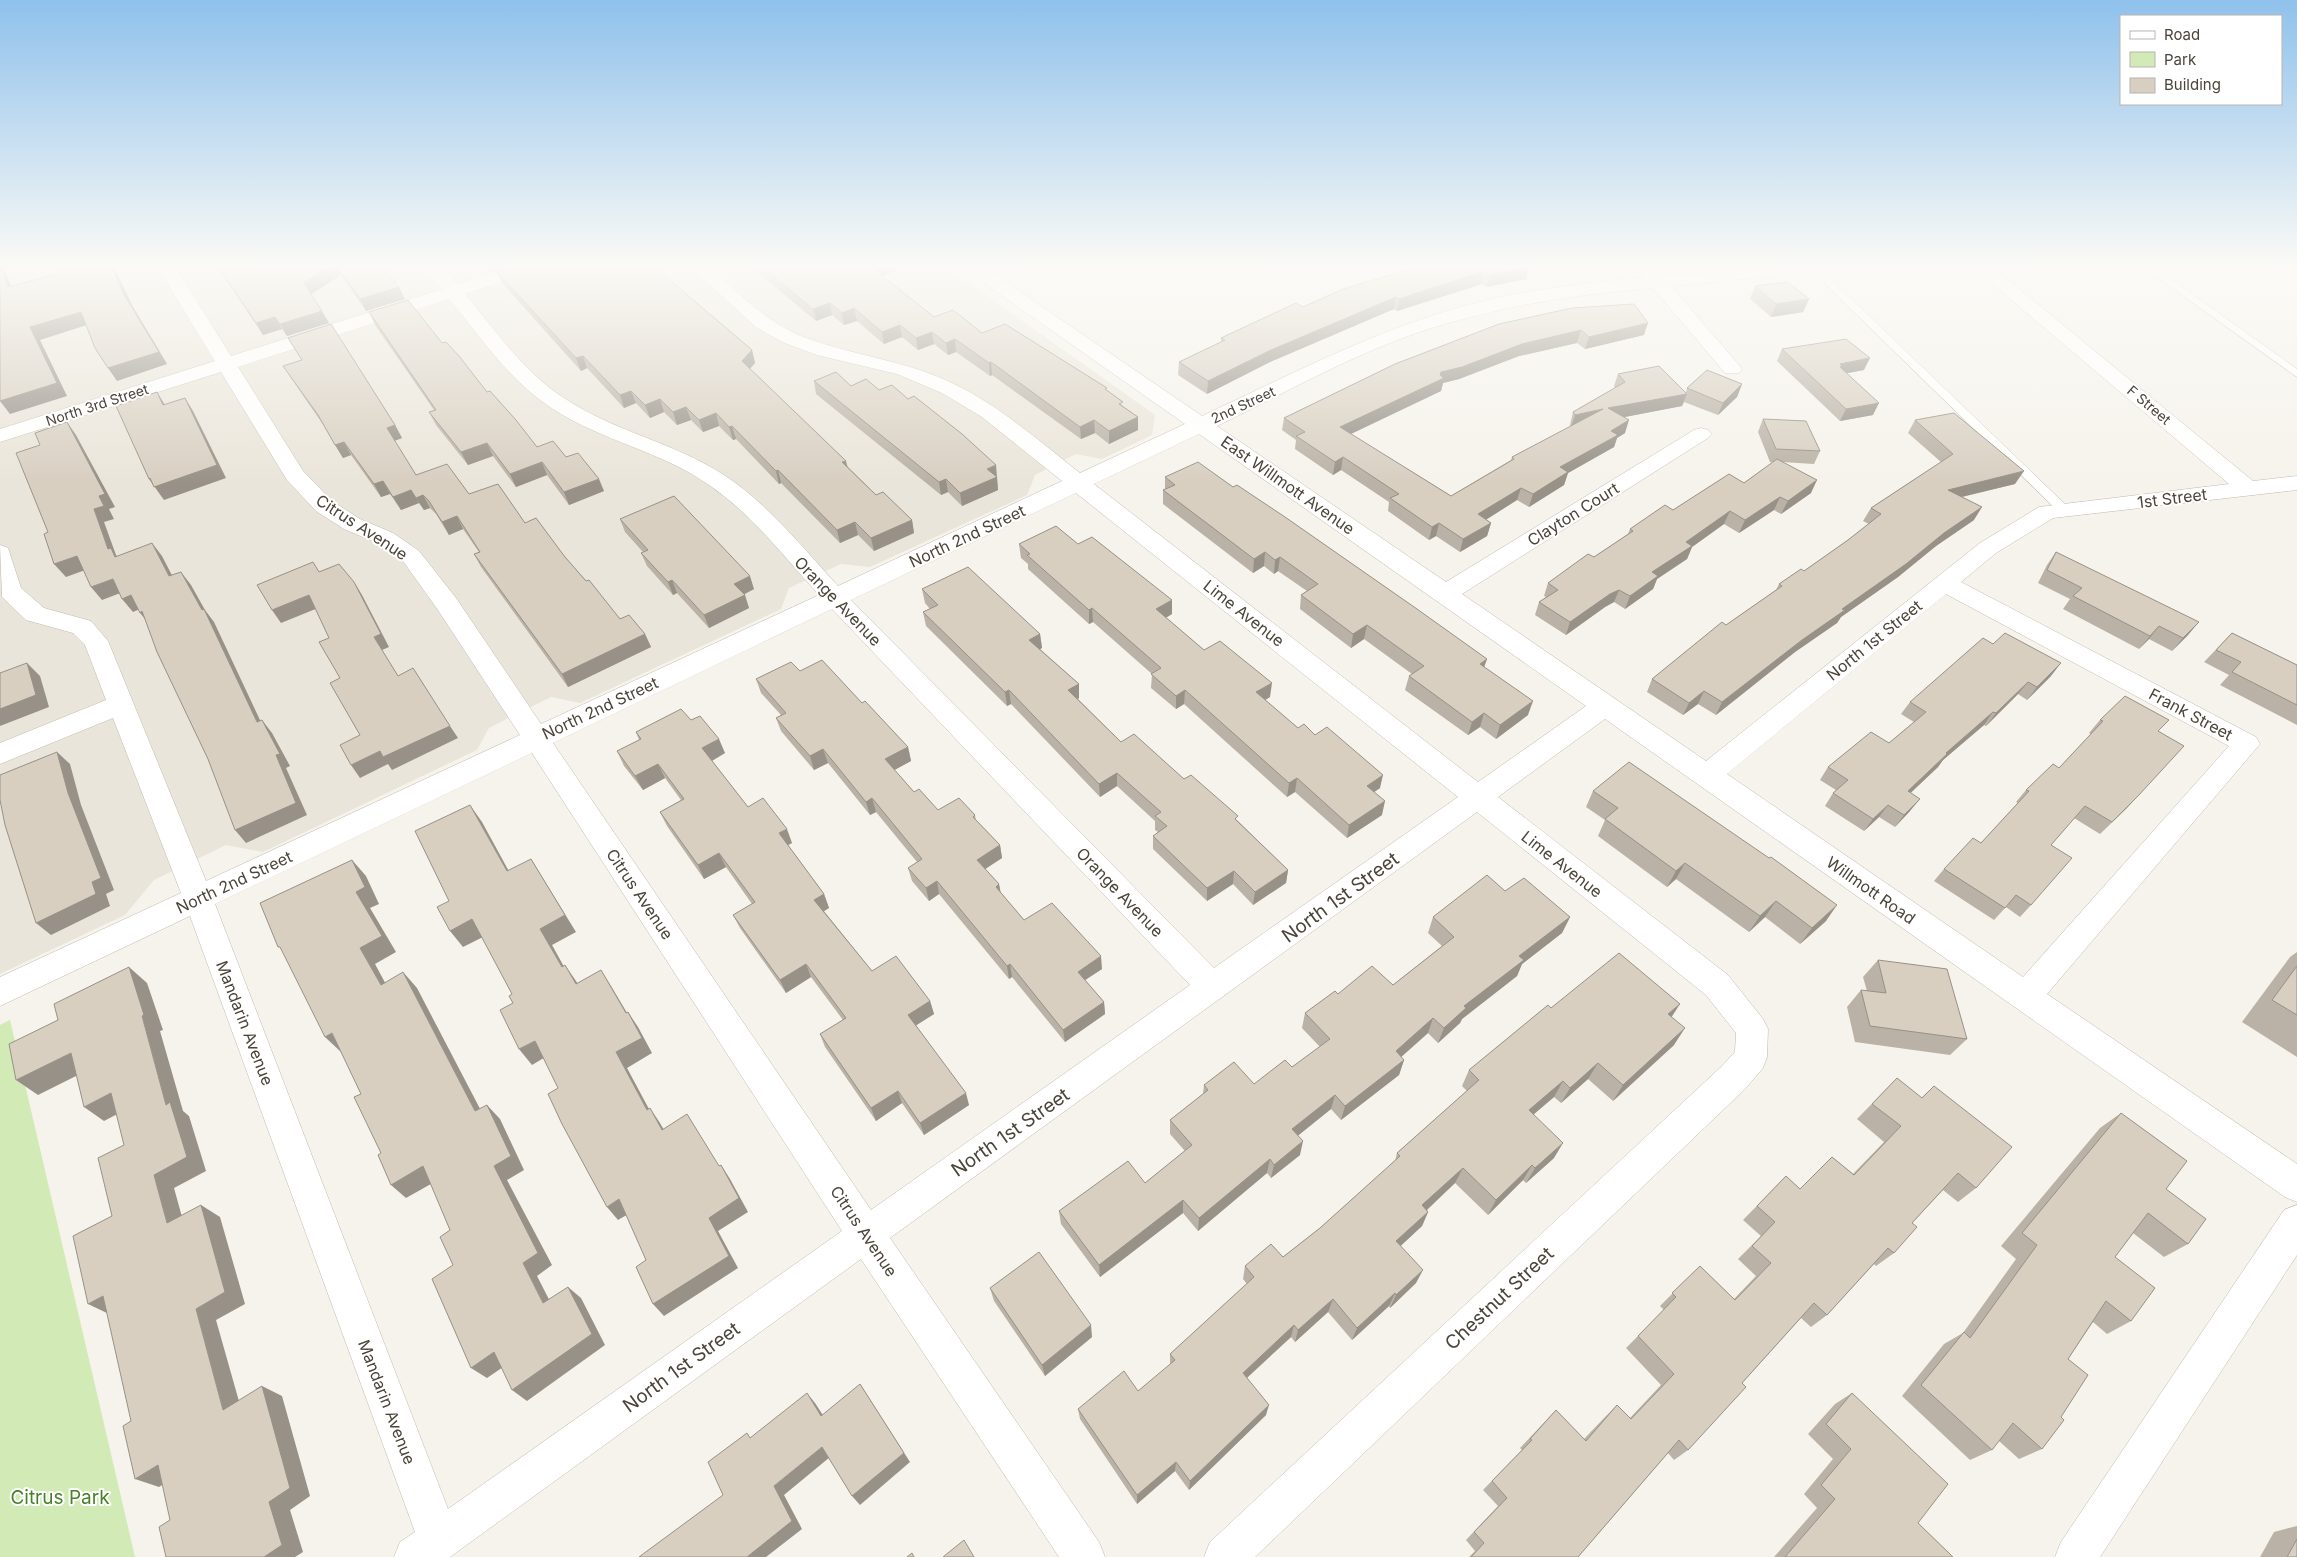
<svg xmlns="http://www.w3.org/2000/svg" width="2297" height="1557" viewBox="0 0 2297 1557" font-family="Inter,sans-serif">
	<rect width="100%" height="100%" fill="#f6f3ec"/>
	<path fill="#eae5da" d="M 0,265 L 944,265 L 1155,415 L 1152,435 L 1102,459 L 1076,454 L 1035,475 L 1027,495 L 870,567 L 841,564 L 789,588 L 781,609 L 580,703 L 551,697 L 489,728 L 477,750 L 263,852 L 226,845 L 154,880 L 125,915 L 0,974 Z"/>
	<path fill="#d2eab5" d="M 10,1020 L 135,1557 L 0,1557 L 0,1025 Z"/>
	<g fill="none" stroke-linecap="round" stroke-linejoin="round">
		<defs>
			<g id="lane">
				<path d="M 1806,265 L 1816,265 L 2068,507 L 2070,510 L 2068,513 L 2060,513 Z"/>
				<path d="M 2140,265 L 2151,265 L 2297,369 L 2297,377 Z"/>
			</g>
			<g id="street">
				<path d="M 156,265 L 174,265 L 231,356 L 442,289 L 422,265 L 440,265 L 457,284 L 520,265 L 546,265 L 543,269 L 465,294 C 496,331 525,374 567,400 C 616,432 675,443 724,475 C 768,504 802,547 838,586 L 1062,481 L 982,417 L 942,393 L 897,374 L 817,355 L 785,343 L 757,328 L 688,265 L 707,265 C 736,290 764,321 801,336 C 852,356 907,360 956,385 C 1001,407 1040,442 1080,473 L 1185,424 L 964,269 L 961,265 L 981,265 L 1202,416 C 1277,381 1350,343 1428,317 C 1498,293 1572,284 1645,277 L 1640,271 L 1643,267 C 1653,265 1656,268 1663,276 L 1783,265 L 1847,265 L 1844,269 L 1838,270 L 1671,286 L 1739,365 L 1742,369 L 1739,373 L 1725,373 L 1653,288 C 1582,294 1513,304 1445,324 C 1365,347 1291,390 1217,426 L 1446,582 L 1694,430 L 1701,428 L 1708,430 L 1712,434 L 1708,438 L 1462,594 L 1706,761 L 1980,543 L 2039,507 L 2229,484 L 1970,265 L 1990,265 L 2253,481 L 2297,476 L 2297,490 L 2053,518 L 1996,553 L 1961,582 L 2256,737 L 2260,744 L 2047,994 L 2297,1164 L 2297,1202 L 2285,1197 L 1605,719 L 1498,797 L 1728,975 L 1763,1019 L 1768,1029 L 1767,1057 L 1763,1068 L 1745,1089 L 1255,1557 L 1204,1557 L 1210,1542 L 1721,1067 L 1735,1052 L 1736,1033 L 1706,995 L 1477,812 L 890,1238 L 1099,1542 L 1105,1557 L 1059,1557 L 861,1259 L 450,1557 L 394,1557 L 400,1542 L 415,1532 L 190,916 L 0,1006 L 0,977 L 181,893 L 113,718 L 0,764 L 0,743 L 106,700 L 85,645 L 73,633 L 26,620 L 2,597 L 0,545 L 8,548 L 21,588 L 44,608 L 91,621 L 108,641 L 206,881 L 520,735 L 438,610 L 403,561 L 377,543 L 344,529 L 316,511 L 287,480 L 221,372 L 0,442 L 0,429 L 215,361 ZM 449,299 C 481,337 510,382 553,409 C 602,441 661,451 709,485 C 752,514 784,557 819,595 L 541,724 L 456,598 L 419,551 L 393,533 L 360,519 L 332,501 L 303,471 L 238,367 ZM 1199,434 L 1586,706 L 1478,782 L 1094,484 ZM 1076,493 L 1458,797 L 1214,968 L 851,600 ZM 1946,594 L 2229,746 L 2023,977 L 1727,774 ZM 832,609 L 1190,985 L 871,1210 L 553,743 ZM 532,753 L 842,1231 L 448,1509 L 215,904 Z"/>
				<path d="M 2297,1205 L 2297,1255 L 2100,1557 L 2055,1557 L 2061,1542 L 2284,1210 Z"/>
			</g>
		</defs>
		<use href="#lane" stroke="#c2bbae" stroke-width="1"/>
		<use href="#street" stroke="#c2bbae" stroke-width="1"/>
		<use href="#lane" fill="#fff" fill-rule="evenodd"/>
		<use href="#street" fill="#fff" fill-rule="evenodd"/>
	</g>
	<g fill="#bab2a6">
		<path d="M 216,265 L 381,265 L 405,299 L 366,311 L 341,275 L 311,294 L 329,323 L 287,336 L 282,329 L 263,335 Z"/>
		<path d="M 485,265 L 515,265 L 492,272 Z"/>
		<path d="M 748,265 L 911,265 L 882,276 L 934,317 L 982,333 L 1107,391 L 1123,406 L 1138,417 L 1138,430 L 1109,444 L 1095,433 L 1081,439 L 992,375 L 990,376 L 956,352 L 948,355 L 934,344 L 918,350 L 902,337 L 884,344 L 857,321 L 844,325 L 832,315 L 816,321 Z"/>
		<path d="M 1527,265 L 1526,279 L 1487,287 L 1482,284 L 1397,311 L 1394,309 L 1270,362 L 1207,394 L 1178,375 L 1179,362 L 1221,342 L 1221,338 L 1303,307 L 1343,289 Z"/>
		<path d="M 559,269 L 752,350 L 755,363 L 750,369 L 876,495 L 912,520 L 914,533 L 874,551 L 858,535 L 840,543 L 781,483 L 779,484 L 736,439 L 733,440 L 719,426 L 703,432 L 691,420 L 677,425 L 664,412 L 650,418 L 636,403 L 624,408 L 587,368 L 581,371 L 503,284 L 497,272 Z"/>
		<path d="M 1755,286 L 1809,299 L 1803,312 L 1771,317 L 1750,299 Z"/>
		<path d="M 369,312 L 442,343 L 537,447 L 566,457 L 604,491 L 569,505 L 547,475 L 516,487 L 493,456 L 468,465 L 436,425 L 429,412 L 434,410 L 375,325 Z"/>
		<path d="M 1499,324 L 1644,335 L 1585,349 L 1577,343 L 1519,356 L 1459,379 L 1443,383 L 1441,391 L 1351,434 L 1451,496 L 1511,460 L 1512,457 L 1570,427 L 1570,425 L 1573,412 L 1615,388 L 1614,386 L 1618,374 L 1686,392 L 1687,388 L 1742,384 L 1737,397 L 1718,415 L 1684,402 L 1682,406 L 1624,417 L 1625,433 L 1617,438 L 1614,447 L 1568,473 L 1564,485 L 1529,507 L 1517,500 L 1486,520 L 1491,523 L 1487,536 L 1460,552 L 1436,536 L 1429,540 L 1388,511 L 1389,502 L 1341,470 L 1333,475 L 1295,449 L 1296,440 L 1282,430 L 1284,418 Z"/>
		<path d="M 288,338 L 395,425 L 402,438 L 394,441 L 416,475 L 469,494 L 525,523 L 565,557 L 620,619 L 645,634 L 651,647 L 568,687 L 481,567 L 474,554 L 479,552 L 463,529 L 449,535 L 436,514 L 430,508 L 424,510 L 419,503 L 401,510 L 390,494 L 381,497 L 351,455 L 343,458 L 324,426 L 291,378 L 283,366 L 302,360 Z"/>
		<path d="M 1782,349 L 1864,370 L 1847,373 L 1873,415 L 1840,421 L 1777,361 Z"/>
		<path d="M 814,381 L 879,390 L 998,478 L 997,478 L 998,490 L 962,506 L 948,492 L 941,495 L 816,394 Z"/>
		<path d="M 1763,419 L 1820,451 L 1814,464 L 1782,462 L 1811,493 L 1781,514 L 1774,510 L 1739,533 L 1724,524 L 1692,547 L 1687,559 L 1657,579 L 1653,589 L 1625,609 L 1614,602 L 1605,607 L 1566,635 L 1535,615 L 1539,602 L 1546,597 L 1544,596 L 1548,583 L 1594,557 L 1628,534 L 1630,529 L 1673,510 L 1744,483 L 1773,462 L 1770,462 L 1758,432 Z"/>
		<path d="M 1915,420 L 2015,484 L 1962,497 L 1974,520 L 1936,546 L 1898,577 L 1841,617 L 1837,623 L 1795,652 L 1716,715 L 1698,704 L 1683,715 L 1647,692 L 1652,679 L 1726,625 L 1776,590 L 1779,584 L 1804,571 L 1848,540 L 1869,524 L 1863,521 L 1871,508 L 1941,462 L 1908,433 Z"/>
		<path d="M 1165,477 L 1233,487 L 1487,659 L 1484,667 L 1528,715 L 1496,739 L 1480,727 L 1468,735 L 1405,690 L 1409,676 L 1412,674 L 1364,639 L 1351,648 L 1300,609 L 1301,595 L 1307,591 L 1278,571 L 1274,574 L 1264,566 L 1253,573 L 1163,504 L 1163,490 L 1165,489 Z"/>
		<path d="M 620,519 L 754,589 L 744,594 L 749,608 L 709,628 L 677,593 L 673,595 L 647,566 L 641,553 L 643,552 L 625,532 Z"/>
		<path d="M 1019,544 L 1078,544 L 1172,614 L 1166,618 L 1204,650 L 1270,697 L 1265,700 L 1298,728 L 1315,735 L 1380,788 L 1374,792 L 1382,815 L 1347,838 L 1295,792 L 1287,797 L 1184,704 L 1176,709 L 1151,688 L 1152,674 L 1093,622 L 1089,624 L 1028,569 L 1028,564 L 1021,558 Z"/>
		<path d="M 2056,552 L 2188,635 L 2172,651 L 2149,639 L 2139,649 L 2063,609 L 2070,599 L 2038,583 L 2047,565 Z"/>
		<path d="M 922,589 L 1040,634 L 1042,648 L 1040,649 L 1079,684 L 1079,698 L 1078,699 L 1121,742 L 1184,779 L 1238,821 L 1288,870 L 1286,883 L 1253,905 L 1233,884 L 1207,901 L 1153,849 L 1153,836 L 1158,832 L 1155,830 L 1155,821 L 1117,786 L 1100,797 L 1011,704 L 1007,706 L 926,626 L 923,612 L 930,609 L 925,603 Z"/>
		<path d="M 2232,633 L 2297,665 L 2297,725 L 2220,685 L 2229,675 L 2204,662 Z"/>
		<path d="M 800,671 L 862,703 L 908,747 L 911,761 L 894,770 L 914,792 L 938,810 L 975,815 L 976,820 L 1000,845 L 1002,858 L 985,869 L 999,884 L 1001,893 L 1024,920 L 1102,969 L 1085,980 L 1104,1002 L 1105,1014 L 1065,1042 L 1012,977 L 1009,979 L 939,894 L 929,901 L 912,881 L 908,868 L 917,862 L 876,812 L 870,815 L 828,763 L 814,770 L 781,731 L 776,718 L 781,715 L 761,693 L 756,679 Z"/>
		<path d="M 2051,676 L 2027,700 L 2018,694 L 1986,726 L 1984,725 L 1943,760 L 1938,767 L 1910,793 L 1910,811 L 1895,827 L 1879,817 L 1864,831 L 1825,806 L 1833,793 L 1836,790 L 1820,780 L 1828,767 L 1889,743 L 1914,722 L 1901,714 L 1910,702 Z"/>
		<path d="M 691,720 L 725,753 L 712,761 L 748,807 L 792,843 L 788,845 L 824,894 L 829,908 L 824,911 L 872,971 L 930,1001 L 934,1014 L 916,1025 L 969,1105 L 924,1135 L 902,1103 L 876,1121 L 825,1047 L 820,1034 L 843,1020 L 811,977 L 786,993 L 740,928 L 733,915 L 752,904 L 726,867 L 704,879 L 667,826 L 660,812 L 681,800 L 665,778 L 643,790 L 624,766 L 617,751 L 639,740 L 636,732 Z"/>
		<path d="M 2100,720 L 2159,731 L 2138,796 L 2100,834 L 2074,818 L 2051,845 L 2031,905 L 2020,917 L 2006,907 L 1994,920 L 1934,881 L 1944,869 L 1981,843 L 2018,803 L 2016,802 L 2026,790 L 2059,768 L 2091,734 L 2089,733 Z"/>
		<path d="M 1593,791 L 1826,921 L 1800,944 L 1765,917 L 1749,932 L 1676,879 L 1667,887 L 1598,836 L 1605,820 L 1586,807 Z"/>
		<path d="M 1505,891 L 1570,917 L 1562,933 L 1522,964 L 1517,976 L 1462,1019 L 1460,1023 L 1438,1043 L 1428,1033 L 1401,1057 L 1404,1060 L 1399,1075 L 1341,1120 L 1331,1109 L 1298,1135 L 1300,1155 L 1271,1178 L 1267,1173 L 1198,1231 L 1183,1213 L 1100,1277 L 1061,1224 L 1059,1211 L 1145,1183 L 1185,1151 L 1170,1134 L 1170,1120 L 1203,1094 L 1204,1085 L 1254,1084 L 1292,1067 L 1320,1047 L 1302,1028 L 1305,1013 L 1338,994 L 1393,985 L 1442,946 L 1428,933 L 1433,917 Z"/>
		<path d="M 2297,952 L 2297,1057 L 2242,1022 L 2290,957 Z"/>
		<path d="M 1878,960 L 1967,1039 L 1950,1055 L 1855,1042 L 1847,1007 L 1861,990 L 1867,991 L 1863,977 Z"/>
		<path d="M 1551,1008 L 1672,1017 L 1674,1045 L 1613,1101 L 1588,1079 L 1561,1103 L 1554,1097 L 1534,1114 L 1554,1158 L 1526,1183 L 1523,1180 L 1488,1215 L 1455,1183 L 1427,1210 L 1428,1212 L 1422,1226 L 1400,1246 L 1416,1283 L 1390,1308 L 1389,1306 L 1352,1340 L 1328,1312 L 1295,1342 L 1291,1337 L 1247,1378 L 1266,1415 L 1189,1490 L 1175,1471 L 1137,1504 L 1080,1419 L 1078,1409 L 1138,1391 L 1170,1365 L 1170,1354 L 1247,1284 L 1243,1279 L 1245,1266 L 1283,1257 L 1320,1228 L 1395,1161 L 1397,1153 L 1467,1091 L 1462,1086 L 1469,1070 Z"/>
		<path d="M 1897,1078 L 1921,1098 L 1934,1086 L 1976,1188 L 1958,1202 L 1943,1190 L 1912,1223 L 1894,1253 L 1876,1266 L 1874,1264 L 1827,1315 L 1811,1327 L 1801,1318 L 1742,1383 L 1688,1450 L 1674,1460 L 1668,1453 L 1578,1557 L 1469,1557 L 1475,1551 L 1466,1540 L 1498,1506 L 1483,1490 L 1522,1450 L 1520,1448 L 1556,1410 L 1584,1439 L 1606,1416 L 1617,1405 L 1630,1418 L 1661,1385 L 1626,1348 L 1664,1310 L 1660,1306 L 1700,1266 L 1734,1299 L 1756,1276 L 1738,1259 L 1761,1236 L 1743,1220 L 1786,1176 L 1800,1189 L 1832,1157 L 1853,1174 L 1884,1142 L 1857,1119 Z"/>
		<path d="M 2121,1113 L 2166,1189 L 2188,1244 L 2164,1257 L 2133,1233 L 2115,1257 L 2131,1321 L 2107,1334 L 2093,1322 L 2068,1359 L 2061,1417 L 2042,1449 L 2019,1459 L 1999,1441 L 1992,1450 L 1970,1460 L 1902,1396 L 1944,1344 L 1963,1333 L 2016,1259 L 2001,1246 L 2100,1128 Z"/>
		<path d="M 990,1288 L 1092,1337 L 1045,1376 L 994,1301 Z"/>
		<path d="M 1852,1393 L 1918,1523 L 1953,1557 L 1774,1557 L 1817,1508 L 1804,1494 L 1833,1459 L 1808,1434 L 1835,1404 Z"/>
		<path d="M 2297,1526 L 2297,1557 L 2260,1557 L 2274,1532 Z"/>
	</g>
	<g fill="#979187">
		<path d="M 0,265 L 3,265 L 17,300 L 8,287 L 0,268 Z"/>
		<path d="M 111,265 L 112,265 L 116,271 L 132,305 L 167,364 L 117,381 L 108,368 L 123,293 Z"/>
		<path d="M 331,265 L 336,265 L 341,275 L 310,295 L 304,283 Z"/>
		<path d="M 489,265 L 515,265 L 492,272 Z"/>
		<path d="M 878,265 L 911,265 L 873,280 L 871,267 Z"/>
		<path d="M 1529,267 L 1526,279 L 1487,287 L 1489,275 Z"/>
		<path d="M 1484,271 L 1482,284 L 1397,311 L 1399,299 Z"/>
		<path d="M 399,287 L 405,299 L 366,311 L 360,299 Z"/>
		<path d="M 1396,297 L 1394,309 L 1270,362 L 1207,394 L 1208,381 L 1271,350 Z"/>
		<path d="M 1809,299 L 1803,312 L 1771,317 L 1776,304 Z"/>
		<path d="M 830,303 L 832,315 L 816,321 L 813,309 Z"/>
		<path d="M 854,308 L 857,321 L 844,325 L 842,313 Z"/>
		<path d="M 322,311 L 329,323 L 287,336 L 280,324 Z"/>
		<path d="M 81,312 L 90,324 L 40,340 L 67,396 L 10,414 L 0,401 L 30,327 Z"/>
		<path d="M 275,317 L 282,329 L 263,335 L 256,323 Z"/>
		<path d="M 1648,323 L 1644,335 L 1585,349 L 1589,337 Z"/>
		<path d="M 900,325 L 902,337 L 884,344 L 882,332 Z"/>
		<path d="M 1581,330 L 1577,343 L 1519,356 L 1459,379 L 1443,383 L 1441,391 L 1338,440 L 1340,427 L 1441,372 L 1522,344 Z"/>
		<path d="M 932,332 L 934,344 L 918,350 L 916,338 Z"/>
		<path d="M 955,339 L 956,352 L 948,355 L 946,343 Z"/>
		<path d="M 752,350 L 755,363 L 745,374 L 742,361 Z"/>
		<path d="M 583,356 L 587,368 L 581,371 L 576,358 Z"/>
		<path d="M 1870,358 L 1864,370 L 1838,375 L 1840,364 Z"/>
		<path d="M 991,362 L 992,375 L 990,376 L 989,363 Z"/>
		<path d="M 1742,384 L 1737,397 L 1718,415 L 1723,403 Z"/>
		<path d="M 631,391 L 636,403 L 624,408 L 620,395 Z"/>
		<path d="M 157,392 L 165,405 L 163,405 Z"/>
		<path d="M 1687,394 L 1682,406 L 1604,421 L 1608,408 Z"/>
		<path d="M 185,398 L 193,411 L 226,478 L 164,500 L 149,479 Z"/>
		<path d="M 660,399 L 664,412 L 650,418 L 645,405 Z"/>
		<path d="M 1879,403 L 1873,415 L 1840,421 L 1846,409 Z"/>
		<path d="M 686,407 L 691,420 L 677,425 L 673,412 Z"/>
		<path d="M 1603,409 L 1571,427 L 1575,415 Z"/>
		<path d="M 716,413 L 719,426 L 703,432 L 699,420 Z"/>
		<path d="M 1138,417 L 1138,430 L 1109,444 L 1109,431 Z"/>
		<path d="M 1094,420 L 1095,433 L 1081,439 L 1080,427 Z"/>
		<path d="M 1629,420 L 1625,433 L 1617,438 L 1614,447 L 1568,473 L 1564,485 L 1529,507 L 1533,494 L 1560,467 L 1611,431 Z"/>
		<path d="M 67,422 L 76,435 L 115,507 L 109,509 L 114,519 L 104,522 L 116,555 L 121,561 L 125,570 L 108,549 L 94,509 Z"/>
		<path d="M 395,425 L 402,438 L 394,441 L 387,428 Z"/>
		<path d="M 732,426 L 736,439 L 733,440 L 729,427 Z"/>
		<path d="M 344,442 L 351,455 L 343,458 L 335,445 Z"/>
		<path d="M 487,443 L 493,456 L 468,465 L 461,452 Z"/>
		<path d="M 1343,457 L 1341,470 L 1333,475 L 1335,462 Z"/>
		<path d="M 846,461 L 849,473 L 842,462 Z"/>
		<path d="M 542,462 L 547,475 L 516,487 L 510,474 Z"/>
		<path d="M 996,465 L 998,490 L 962,506 L 960,493 L 987,469 Z"/>
		<path d="M 778,470 L 781,483 L 779,484 L 776,471 Z"/>
		<path d="M 2024,471 L 2015,484 L 1940,502 L 1948,490 Z"/>
		<path d="M 599,479 L 604,491 L 569,505 L 564,492 Z"/>
		<path d="M 946,479 L 948,492 L 941,495 L 939,482 Z"/>
		<path d="M 1817,480 L 1811,493 L 1781,514 L 1788,501 Z"/>
		<path d="M 383,481 L 390,494 L 381,497 L 374,484 Z"/>
		<path d="M 1521,488 L 1517,500 L 1474,527 L 1478,514 Z"/>
		<path d="M 411,490 L 419,503 L 401,510 L 393,497 Z"/>
		<path d="M 423,495 L 430,508 L 424,510 L 416,498 Z"/>
		<path d="M 1780,497 L 1774,510 L 1739,533 L 1745,520 Z"/>
		<path d="M 1982,507 L 1974,520 L 1936,546 L 1898,577 L 1841,617 L 1837,623 L 1795,652 L 1716,715 L 1722,702 L 1842,609 L 1944,533 Z"/>
		<path d="M 1730,511 L 1724,524 L 1692,547 L 1687,559 L 1657,579 L 1653,589 L 1625,609 L 1630,596 L 1652,572 L 1686,542 Z"/>
		<path d="M 457,516 L 463,529 L 449,535 L 442,522 Z"/>
		<path d="M 912,520 L 914,533 L 874,551 L 871,538 Z"/>
		<path d="M 855,522 L 858,535 L 840,543 L 837,530 Z"/>
		<path d="M 1439,523 L 1436,536 L 1429,540 L 1432,527 Z"/>
		<path d="M 1491,523 L 1487,536 L 1460,552 L 1463,539 Z"/>
		<path d="M 152,543 L 162,556 L 179,589 L 169,576 Z"/>
		<path d="M 1265,552 L 1264,566 L 1253,573 L 1254,559 Z"/>
		<path d="M 77,556 L 88,569 L 66,577 L 54,564 Z"/>
		<path d="M 1280,557 L 1278,571 L 1274,574 L 1275,560 Z"/>
		<path d="M 181,572 L 191,585 L 205,610 L 214,622 L 267,735 L 257,722 L 202,610 Z"/>
		<path d="M 750,576 L 754,589 L 739,597 L 734,584 Z"/>
		<path d="M 113,579 L 123,592 L 102,600 L 91,587 Z"/>
		<path d="M 672,580 L 677,593 L 673,595 L 668,582 Z"/>
		<path d="M 354,582 L 362,595 L 389,647 L 382,650 L 374,637 Z"/>
		<path d="M 1619,590 L 1614,602 L 1605,607 L 1566,635 L 1570,622 L 1610,594 Z"/>
		<path d="M 131,595 L 142,608 L 133,612 L 122,599 Z"/>
		<path d="M 309,595 L 318,608 L 281,623 L 272,610 Z"/>
		<path d="M 745,595 L 749,608 L 709,628 L 704,615 Z"/>
		<path d="M 1172,600 L 1172,614 L 1156,623 L 1156,609 Z"/>
		<path d="M 1092,608 L 1093,622 L 1089,624 L 1089,610 Z"/>
		<path d="M 142,611 L 150,625 L 140,613 Z"/>
		<path d="M 2199,622 L 2188,635 L 2172,651 L 2183,638 Z"/>
		<path d="M 1367,625 L 1364,639 L 1351,648 L 1353,634 Z"/>
		<path d="M 2159,626 L 2149,639 L 2139,649 L 2150,636 Z"/>
		<path d="M 645,634 L 651,647 L 568,687 L 562,674 Z"/>
		<path d="M 1040,634 L 1042,648 L 1031,654 L 1029,640 Z"/>
		<path d="M 1487,659 L 1482,673 L 1480,664 Z"/>
		<path d="M 27,663 L 40,676 L 49,707 L 0,726 L 0,709 Z"/>
		<path d="M 2061,663 L 2051,676 L 2027,700 L 2037,687 Z"/>
		<path d="M 2028,682 L 2018,694 L 1986,726 L 1996,713 Z"/>
		<path d="M 1272,683 L 1270,697 L 1255,706 L 1256,692 Z"/>
		<path d="M 1079,684 L 1079,698 L 1069,704 L 1068,690 Z"/>
		<path d="M 1009,690 L 1011,704 L 1007,706 L 1005,692 Z"/>
		<path d="M 1185,690 L 1184,704 L 1176,709 L 1176,696 Z"/>
		<path d="M 1704,691 L 1698,704 L 1683,715 L 1689,703 Z"/>
		<path d="M 1533,701 L 1528,715 L 1496,739 L 1500,725 Z"/>
		<path d="M 1993,712 L 1984,725 L 1943,760 L 1938,767 L 1899,804 L 1908,791 L 1946,753 Z"/>
		<path d="M 1484,713 L 1480,727 L 1468,735 L 1472,722 Z"/>
		<path d="M 262,720 L 272,733 L 290,766 L 286,768 L 307,815 L 246,843 L 235,830 L 276,755 Z"/>
		<path d="M 450,726 L 458,738 L 392,770 L 388,764 L 360,778 L 351,765 L 380,751 Z"/>
		<path d="M 719,739 L 725,753 L 708,763 L 702,748 Z"/>
		<path d="M 908,747 L 911,761 L 889,773 L 885,759 Z"/>
		<path d="M 823,749 L 828,763 L 814,770 L 810,756 Z"/>
		<path d="M 57,752 L 70,764 L 81,805 L 114,890 L 106,894 L 110,906 L 51,935 L 36,923 L 92,882 Z"/>
		<path d="M 658,764 L 665,778 L 643,790 L 635,776 Z"/>
		<path d="M 1117,773 L 1117,786 L 1100,797 L 1099,784 Z"/>
		<path d="M 1383,775 L 1380,788 L 1364,799 L 1367,786 Z"/>
		<path d="M 1297,778 L 1295,792 L 1287,797 L 1289,783 Z"/>
		<path d="M 2138,796 L 2126,809 L 2100,834 Z"/>
		<path d="M 872,798 L 876,812 L 870,815 L 866,802 Z"/>
		<path d="M 1920,799 L 1910,811 L 1895,827 L 1904,815 Z"/>
		<path d="M 1385,801 L 1382,815 L 1347,838 L 1349,825 Z"/>
		<path d="M 470,805 L 482,822 L 518,888 L 507,871 Z"/>
		<path d="M 1888,805 L 1879,817 L 1864,831 L 1873,819 Z"/>
		<path d="M 787,829 L 792,843 L 784,847 L 779,833 Z"/>
		<path d="M 1000,845 L 1002,858 L 979,873 L 977,860 Z"/>
		<path d="M 719,853 L 726,867 L 704,879 L 698,865 Z"/>
		<path d="M 531,859 L 576,932 L 552,945 L 573,983 L 562,967 L 540,929 Z"/>
		<path d="M 352,860 L 366,876 L 379,904 L 370,908 L 396,952 L 375,964 L 395,1001 L 381,985 L 360,948 L 356,892 Z"/>
		<path d="M 1685,863 L 1676,879 L 1667,887 L 1676,871 Z"/>
		<path d="M 1288,870 L 1286,883 L 1253,905 L 1255,892 Z"/>
		<path d="M 1234,871 L 1233,884 L 1207,901 L 1207,888 Z"/>
		<path d="M 937,881 L 939,894 L 929,901 L 926,888 Z"/>
		<path d="M 999,884 L 1001,897 L 996,887 Z"/>
		<path d="M 824,894 L 829,908 L 819,914 L 814,900 Z"/>
		<path d="M 1776,901 L 1765,917 L 1749,932 L 1760,916 Z"/>
		<path d="M 1837,905 L 1826,921 L 1800,944 L 1812,928 Z"/>
		<path d="M 1570,917 L 1562,933 L 1522,964 L 1517,976 L 1462,1019 L 1460,1023 L 1438,1043 L 1444,1028 L 1464,1006 L 1519,956 Z"/>
		<path d="M 472,919 L 485,936 L 463,947 L 450,931 Z"/>
		<path d="M 1101,956 L 1102,969 L 1079,984 L 1078,972 Z"/>
		<path d="M 806,964 L 811,977 L 786,993 L 780,980 Z"/>
		<path d="M 1010,964 L 1012,977 L 1009,979 L 1007,966 Z"/>
		<path d="M 565,965 L 576,981 L 587,1000 L 576,984 Z"/>
		<path d="M 129,967 L 147,983 L 163,1030 L 160,1031 L 183,1111 L 189,1116 L 206,1171 L 174,1188 L 187,1235 L 167,1223 L 154,1175 L 166,1105 Z"/>
		<path d="M 601,970 L 611,986 L 636,1028 L 626,1013 Z"/>
		<path d="M 403,972 L 417,988 L 489,1126 L 475,1111 Z"/>
		<path d="M 930,1001 L 934,1014 L 912,1028 L 908,1015 Z"/>
		<path d="M 1104,1002 L 1105,1014 L 1065,1042 L 1063,1030 Z"/>
		<path d="M 1680,1004 L 1669,1021 L 1668,1014 Z"/>
		<path d="M 628,1012 L 638,1027 L 652,1053 L 627,1068 L 657,1124 L 647,1110 L 616,1052 Z"/>
		<path d="M 1433,1018 L 1428,1033 L 1391,1066 L 1396,1051 Z"/>
		<path d="M 1685,1028 L 1674,1045 L 1613,1101 L 1623,1085 Z"/>
		<path d="M 332,1033 L 341,1052 L 325,1037 Z"/>
		<path d="M 535,1041 L 547,1056 L 532,1065 L 519,1049 Z"/>
		<path d="M 71,1053 L 92,1068 L 38,1095 L 16,1080 Z"/>
		<path d="M 1404,1060 L 1399,1075 L 1341,1120 L 1345,1106 Z"/>
		<path d="M 1598,1063 L 1588,1079 L 1561,1103 L 1570,1088 Z"/>
		<path d="M 1563,1081 L 1554,1097 L 1521,1125 L 1529,1110 Z"/>
		<path d="M 898,1091 L 902,1103 L 876,1121 L 871,1108 Z"/>
		<path d="M 111,1093 L 131,1107 L 104,1121 L 84,1107 Z"/>
		<path d="M 966,1093 L 969,1105 L 924,1135 L 920,1123 Z"/>
		<path d="M 1335,1095 L 1331,1109 L 1289,1143 L 1292,1129 Z"/>
		<path d="M 487,1105 L 500,1119 L 524,1170 L 507,1180 L 552,1265 L 537,1276 L 557,1315 L 543,1303 L 523,1263 L 494,1166 Z"/>
		<path d="M 650,1108 L 660,1123 L 672,1144 L 662,1130 Z"/>
		<path d="M 1303,1141 L 1300,1155 L 1271,1178 L 1274,1165 Z"/>
		<path d="M 1563,1143 L 1554,1158 L 1526,1183 L 1535,1168 Z"/>
		<path d="M 1270,1159 L 1267,1173 L 1198,1231 L 1199,1218 Z"/>
		<path d="M 721,1165 L 730,1179 L 748,1212 L 718,1231 L 738,1268 L 664,1316 L 653,1304 L 709,1218 Z"/>
		<path d="M 1532,1165 L 1523,1180 L 1488,1215 L 1496,1200 Z"/>
		<path d="M 423,1166 L 438,1180 L 406,1198 L 391,1185 Z"/>
		<path d="M 1463,1168 L 1455,1183 L 1416,1220 L 1422,1205 Z"/>
		<path d="M 619,1199 L 630,1213 L 618,1220 L 607,1207 Z"/>
		<path d="M 1183,1200 L 1183,1213 L 1100,1277 L 1099,1265 Z"/>
		<path d="M 201,1205 L 220,1217 L 245,1304 L 216,1320 L 244,1419 L 223,1410 L 196,1309 Z"/>
		<path d="M 1428,1212 L 1422,1226 L 1391,1255 L 1396,1241 Z"/>
		<path d="M 1423,1270 L 1416,1283 L 1390,1308 L 1396,1295 Z"/>
		<path d="M 568,1287 L 581,1298 L 605,1345 L 527,1401 L 512,1390 Z"/>
		<path d="M 1395,1293 L 1389,1306 L 1352,1340 L 1357,1328 Z"/>
		<path d="M 103,1296 L 111,1315 L 88,1304 Z"/>
		<path d="M 1333,1299 L 1328,1312 L 1295,1342 L 1298,1330 Z"/>
		<path d="M 1091,1325 L 1092,1337 L 1045,1376 L 1042,1365 Z"/>
		<path d="M 1294,1325 L 1291,1337 L 1240,1384 L 1243,1373 Z"/>
		<path d="M 494,1352 L 509,1363 L 487,1378 L 471,1368 Z"/>
		<path d="M 860,1384 L 910,1462 L 860,1505 L 852,1496 Z"/>
		<path d="M 262,1386 L 282,1396 L 310,1496 L 290,1510 L 303,1552 L 295,1557 L 264,1557 L 269,1502 Z"/>
		<path d="M 807,1393 L 815,1403 L 830,1426 L 821,1416 Z"/>
		<path d="M 1269,1405 L 1266,1415 L 1189,1490 L 1190,1481 Z"/>
		<path d="M 822,1447 L 830,1457 L 784,1495 L 802,1529 L 766,1557 L 747,1557 L 774,1486 Z"/>
		<path d="M 1176,1462 L 1175,1471 L 1137,1504 L 1137,1495 Z"/>
		<path d="M 158,1465 L 181,1473 L 159,1487 L 135,1479 Z"/>
	</g>
	<g fill="#d8cfc1" stroke="#979187">
		<path d="M 54,265 L 111,265 L 123,293 L 159,352 L 108,368 L 95,348 L 81,312 L 30,327 L 57,383 L 0,401 L 0,268 L 8,287 L 58,274 Z"/>
		<path d="M 217,265 L 331,265 L 304,283 L 322,311 L 280,324 L 275,317 L 256,323 Z"/>
		<path d="M 336,265 L 381,265 L 399,287 L 360,299 Z"/>
		<path d="M 520,265 L 555,265 L 559,269 L 571,265 L 652,265 L 752,350 L 742,361 L 846,461 L 842,462 L 876,495 L 883,492 L 912,520 L 871,538 L 855,522 L 837,530 L 778,470 L 776,471 L 732,426 L 729,427 L 716,413 L 699,420 L 686,407 L 673,412 L 660,399 L 645,405 L 631,391 L 620,395 L 583,356 L 576,358 L 497,272 Z"/>
		<path d="M 760,265 L 878,265 L 871,267 L 934,317 L 953,310 L 982,333 L 1005,324 L 1107,388 L 1105,389 L 1123,402 L 1119,404 L 1138,417 L 1109,431 L 1094,420 L 1080,427 L 991,362 L 989,363 L 955,339 L 946,343 L 932,332 L 916,338 L 900,325 L 882,332 L 854,308 L 842,313 L 830,303 L 813,309 Z"/>
		<path d="M 1424,265 L 1527,265 L 1529,267 L 1489,275 L 1484,271 L 1399,299 L 1396,297 L 1271,350 L 1208,381 L 1179,362 L 1225,340 L 1221,338 L 1296,303 L 1303,307 L 1343,289 Z"/>
		<path d="M 1788,282 L 1809,299 L 1776,304 L 1755,286 Z"/>
		<path d="M 408,300 L 442,343 L 446,342 L 459,356 L 487,392 L 490,391 L 516,420 L 537,447 L 553,441 L 566,457 L 578,453 L 599,479 L 564,492 L 542,462 L 510,474 L 487,443 L 461,452 L 429,412 L 436,410 L 369,312 Z"/>
		<path d="M 1634,304 L 1648,323 L 1589,337 L 1581,330 L 1522,344 L 1462,367 L 1441,372 L 1440,375 L 1444,378 L 1340,427 L 1451,496 L 1514,459 L 1512,457 L 1603,409 L 1575,415 L 1573,412 L 1625,382 L 1618,374 L 1659,366 L 1687,394 L 1608,408 L 1629,420 L 1611,431 L 1618,435 L 1560,467 L 1568,472 L 1533,494 L 1521,488 L 1478,514 L 1491,523 L 1463,539 L 1439,523 L 1432,527 L 1390,498 L 1399,494 L 1343,457 L 1335,462 L 1296,436 L 1305,432 L 1284,418 L 1395,364 L 1499,324 L 1572,308 Z"/>
		<path d="M 331,324 L 395,425 L 387,428 L 416,475 L 447,464 L 469,494 L 498,484 L 525,523 L 536,518 L 565,557 L 586,581 L 589,580 L 620,619 L 629,615 L 645,634 L 562,674 L 474,554 L 480,552 L 457,516 L 442,522 L 429,501 L 423,495 L 416,498 L 411,490 L 393,497 L 383,481 L 374,484 L 344,442 L 335,445 L 318,415 L 283,366 L 302,360 L 288,338 Z"/>
		<path d="M 1846,339 L 1870,358 L 1840,364 L 1842,366 L 1840,367 L 1879,403 L 1846,409 L 1782,349 Z"/>
		<path d="M 1707,370 L 1742,384 L 1723,403 L 1687,388 Z"/>
		<path d="M 836,372 L 851,386 L 866,379 L 879,390 L 892,385 L 908,399 L 914,396 L 962,434 L 996,465 L 987,469 L 997,477 L 960,493 L 946,479 L 939,482 L 814,381 Z"/>
		<path d="M 157,392 L 163,405 L 185,398 L 217,465 L 154,487 L 150,478 L 149,479 L 116,406 Z"/>
		<path d="M 1954,413 L 2024,471 L 1948,490 L 1982,507 L 1944,533 L 1906,564 L 1842,609 L 1845,610 L 1802,640 L 1722,702 L 1704,691 L 1689,703 L 1652,679 L 1722,622 L 1726,625 L 1782,586 L 1779,584 L 1801,569 L 1804,571 L 1848,540 L 1881,514 L 1871,508 L 1953,454 L 1915,420 Z"/>
		<path d="M 1763,419 L 1806,421 L 1820,451 L 1776,449 Z"/>
		<path d="M 67,422 L 105,494 L 99,496 L 104,506 L 94,509 L 108,549 L 111,548 L 115,557 L 152,543 L 169,576 L 181,572 L 202,610 L 204,609 L 257,722 L 262,720 L 280,754 L 276,755 L 296,803 L 235,830 L 208,759 L 157,652 L 142,611 L 140,613 L 131,595 L 122,599 L 113,579 L 91,587 L 77,556 L 54,564 L 44,534 L 48,532 L 16,453 L 40,445 L 35,433 Z"/>
		<path d="M 1777,459 L 1817,480 L 1788,501 L 1780,497 L 1745,520 L 1730,511 L 1686,542 L 1692,546 L 1652,572 L 1658,576 L 1630,596 L 1619,590 L 1610,594 L 1570,622 L 1539,602 L 1558,590 L 1548,583 L 1588,554 L 1594,557 L 1633,531 L 1630,529 L 1665,505 L 1673,510 L 1729,474 L 1744,483 Z"/>
		<path d="M 1198,462 L 1233,487 L 1237,485 L 1285,517 L 1417,609 L 1487,659 L 1480,664 L 1533,701 L 1500,725 L 1484,713 L 1472,722 L 1409,676 L 1424,666 L 1367,625 L 1353,634 L 1301,595 L 1318,584 L 1280,557 L 1275,560 L 1265,552 L 1254,559 L 1163,490 L 1175,485 L 1165,477 Z"/>
		<path d="M 674,496 L 750,576 L 734,584 L 745,595 L 704,615 L 672,580 L 668,582 L 641,553 L 648,550 L 620,519 Z"/>
		<path d="M 1056,526 L 1078,544 L 1092,537 L 1172,600 L 1156,609 L 1204,650 L 1220,641 L 1272,683 L 1256,692 L 1298,728 L 1304,724 L 1315,735 L 1327,727 L 1383,775 L 1367,786 L 1385,801 L 1349,825 L 1297,778 L 1289,783 L 1185,690 L 1176,696 L 1151,674 L 1161,668 L 1092,608 L 1089,610 L 1027,555 L 1030,554 L 1019,544 Z"/>
		<path d="M 2056,552 L 2199,622 L 2183,638 L 2159,626 L 2150,636 L 2073,596 L 2082,588 L 2047,570 Z"/>
		<path d="M 313,562 L 319,572 L 339,564 L 354,582 L 381,634 L 374,637 L 398,676 L 413,668 L 450,726 L 383,757 L 380,751 L 351,765 L 340,745 L 360,735 L 330,683 L 340,678 L 319,642 L 329,638 L 309,595 L 272,610 L 257,585 Z"/>
		<path d="M 968,567 L 1040,634 L 1029,640 L 1079,684 L 1068,690 L 1121,742 L 1134,734 L 1184,779 L 1191,775 L 1238,816 L 1235,819 L 1288,870 L 1255,892 L 1234,871 L 1207,888 L 1153,836 L 1167,826 L 1155,816 L 1161,812 L 1117,773 L 1099,784 L 1009,690 L 1005,692 L 923,612 L 938,605 L 922,589 Z"/>
		<path d="M 2005,633 L 2061,663 L 2037,687 L 2028,682 L 1996,713 L 1993,712 L 1946,753 L 1947,754 L 1908,791 L 1920,799 L 1904,815 L 1888,805 L 1873,819 L 1833,793 L 1848,780 L 1828,767 L 1871,732 L 1889,743 L 1926,712 L 1910,702 L 1983,638 L 1993,644 Z"/>
		<path d="M 2232,633 L 2297,665 L 2297,705 L 2232,672 L 2241,662 L 2216,650 Z"/>
		<path d="M 822,660 L 862,703 L 865,701 L 908,747 L 885,759 L 914,792 L 919,789 L 938,810 L 959,798 L 975,815 L 973,817 L 1000,845 L 977,860 L 999,884 L 996,887 L 1024,920 L 1052,903 L 1101,956 L 1078,972 L 1104,1002 L 1063,1030 L 1010,964 L 1007,966 L 937,881 L 926,888 L 908,868 L 922,859 L 872,798 L 866,802 L 823,749 L 810,756 L 776,718 L 786,713 L 756,679 L 791,662 L 800,671 Z"/>
		<path d="M 27,663 L 36,695 L 0,709 L 0,673 Z"/>
		<path d="M 2125,696 L 2169,720 L 2158,731 L 2184,746 L 2138,796 L 2112,822 L 2085,806 L 2051,845 L 2072,858 L 2031,905 L 2016,895 L 2005,908 L 1944,869 L 1973,838 L 1981,843 L 2029,791 L 2026,790 L 2053,764 L 2059,768 L 2103,721 L 2100,720 Z"/>
		<path d="M 681,709 L 691,720 L 700,716 L 719,739 L 702,748 L 748,807 L 763,798 L 787,829 L 779,833 L 824,894 L 814,900 L 872,971 L 896,956 L 930,1001 L 908,1015 L 966,1093 L 920,1123 L 898,1091 L 871,1108 L 820,1034 L 846,1018 L 806,964 L 780,980 L 733,915 L 755,902 L 719,853 L 698,865 L 660,812 L 684,799 L 658,764 L 635,776 L 617,751 L 641,739 L 636,732 Z"/>
		<path d="M 57,752 L 68,793 L 101,878 L 92,882 L 96,894 L 36,923 L 5,825 L 0,800 L 0,775 Z"/>
		<path d="M 1629,762 L 1769,858 L 1771,857 L 1837,905 L 1812,928 L 1776,901 L 1760,916 L 1685,863 L 1676,871 L 1605,819 L 1618,808 L 1593,791 Z"/>
		<path d="M 470,805 L 507,871 L 531,859 L 565,915 L 540,929 L 562,967 L 565,965 L 576,984 L 601,970 L 626,1013 L 628,1012 L 642,1038 L 616,1052 L 647,1110 L 650,1108 L 662,1130 L 687,1114 L 719,1166 L 721,1165 L 739,1198 L 709,1218 L 729,1256 L 653,1304 L 636,1267 L 646,1260 L 619,1199 L 607,1207 L 562,1124 L 548,1094 L 558,1088 L 535,1041 L 519,1049 L 500,1010 L 513,1003 L 509,996 L 512,994 L 472,919 L 450,931 L 437,907 L 449,901 L 415,831 Z"/>
		<path d="M 352,860 L 365,887 L 356,892 L 382,936 L 360,948 L 381,985 L 403,972 L 475,1111 L 487,1105 L 511,1156 L 494,1166 L 538,1253 L 523,1263 L 543,1303 L 568,1287 L 592,1334 L 512,1390 L 494,1352 L 471,1368 L 432,1279 L 453,1265 L 440,1237 L 450,1230 L 423,1166 L 391,1185 L 378,1155 L 381,1153 L 354,1097 L 361,1094 L 332,1033 L 325,1037 L 280,947 L 278,947 L 260,903 Z"/>
		<path d="M 1487,875 L 1505,891 L 1524,878 L 1570,917 L 1519,956 L 1524,960 L 1464,1006 L 1466,1008 L 1444,1028 L 1433,1018 L 1396,1051 L 1404,1060 L 1345,1106 L 1335,1095 L 1292,1129 L 1303,1141 L 1274,1165 L 1270,1159 L 1199,1218 L 1183,1200 L 1099,1265 L 1059,1211 L 1128,1161 L 1145,1183 L 1192,1145 L 1170,1120 L 1208,1090 L 1204,1085 L 1234,1062 L 1254,1084 L 1285,1060 L 1292,1067 L 1330,1039 L 1305,1013 L 1335,991 L 1338,994 L 1372,966 L 1393,985 L 1454,937 L 1433,917 Z"/>
		<path d="M 1619,953 L 1680,1004 L 1668,1014 L 1685,1028 L 1623,1085 L 1598,1063 L 1570,1088 L 1563,1081 L 1529,1110 L 1563,1143 L 1535,1168 L 1532,1165 L 1496,1200 L 1463,1168 L 1422,1205 L 1428,1212 L 1396,1241 L 1423,1270 L 1396,1295 L 1395,1293 L 1357,1328 L 1333,1299 L 1298,1330 L 1294,1325 L 1243,1373 L 1269,1405 L 1190,1481 L 1176,1462 L 1137,1495 L 1078,1409 L 1124,1371 L 1138,1391 L 1175,1360 L 1170,1354 L 1254,1277 L 1245,1266 L 1271,1244 L 1283,1257 L 1320,1228 L 1400,1156 L 1397,1153 L 1479,1080 L 1469,1070 L 1548,1005 L 1551,1008 Z"/>
		<path d="M 1878,960 L 1947,969 L 1967,1039 L 1870,1026 L 1861,990 L 1886,993 Z"/>
		<path d="M 2297,966 L 2297,1015 L 2272,1000 Z"/>
		<path d="M 129,967 L 144,1015 L 142,1016 L 166,1105 L 170,1102 L 187,1157 L 154,1175 L 167,1223 L 201,1205 L 225,1292 L 196,1309 L 223,1410 L 262,1386 L 290,1488 L 269,1502 L 282,1545 L 264,1557 L 166,1557 L 159,1527 L 170,1520 L 158,1465 L 135,1479 L 123,1426 L 131,1421 L 103,1296 L 88,1304 L 73,1236 L 112,1216 L 98,1158 L 124,1145 L 111,1093 L 84,1107 L 71,1053 L 16,1080 L 9,1044 L 58,1020 L 54,1004 Z"/>
		<path d="M 1897,1078 L 1922,1098 L 1934,1086 L 2012,1147 L 1976,1188 L 1958,1173 L 1912,1223 L 1917,1227 L 1894,1253 L 1888,1248 L 1827,1315 L 1814,1303 L 1742,1383 L 1746,1387 L 1688,1450 L 1679,1440 L 1578,1557 L 1471,1557 L 1484,1543 L 1474,1532 L 1507,1498 L 1492,1481 L 1532,1440 L 1530,1439 L 1556,1410 L 1586,1441 L 1617,1405 L 1631,1419 L 1674,1374 L 1638,1336 L 1676,1297 L 1672,1293 L 1700,1266 L 1735,1300 L 1771,1263 L 1752,1246 L 1775,1222 L 1757,1206 L 1786,1176 L 1800,1189 L 1832,1157 L 1854,1175 L 1901,1126 L 1872,1104 Z"/>
		<path d="M 2121,1113 L 2187,1161 L 2166,1189 L 2206,1219 L 2188,1244 L 2148,1213 L 2115,1257 L 2155,1288 L 2131,1321 L 2106,1301 L 2068,1359 L 2088,1375 L 2061,1417 L 2064,1420 L 2042,1449 L 2013,1423 L 1992,1450 L 1921,1385 L 1964,1332 L 1970,1338 L 2037,1245 L 2022,1233 Z"/>
		<path d="M 1039,1252 L 1091,1325 L 1042,1365 L 990,1288 Z"/>
		<path d="M 860,1384 L 904,1453 L 852,1496 L 822,1447 L 774,1486 L 792,1521 L 747,1557 L 639,1557 L 723,1495 L 708,1462 L 747,1433 L 750,1438 L 807,1393 L 821,1416 Z"/>
		<path d="M 1852,1393 L 1948,1484 L 1918,1523 L 1953,1557 L 1785,1557 L 1835,1499 L 1821,1485 L 1851,1449 L 1826,1424 Z"/>
		<path d="M 2297,1539 L 2297,1557 L 2287,1557 Z"/>
		<path d="M 964,1540 L 974,1557 L 943,1557 Z"/>
		<path d="M 912,1553 L 914,1557 L 907,1557 Z"/>
	</g>
	<linearGradient id="sky" x2="0" y2="1"><stop stop-color="#8fc1ec"/><stop offset="0.55" stop-color="#fbfaf6"/><stop offset="1" stop-color="#fbfaf6" stop-opacity="0"/></linearGradient>
	<rect width="2297" height="483" fill="url(#sky)"/>
	<g text-anchor="middle" stroke-width="4" stroke-linejoin="round" paint-order="stroke">
		<g font-size="14" fill="#4b4439" stroke="#fff">
			<text transform="translate(97 405) rotate(-18)" y="5">North 3rd Street</text>
			<text transform="translate(1243 405) rotate(-25)" y="5">2nd Street</text>
			<text transform="translate(2149 405) rotate(40)" y="5">F Street</text>
		</g>
		<g font-size="16" fill="#4b4439" stroke="#fff">
			<text transform="translate(1288 485) rotate(35)" y="6">East Willmott Avenue</text>
			<text transform="translate(2172 498) rotate(-7)" y="6">1st Street</text>
			<text transform="translate(1573 514) rotate(-32)" y="6">Clayton Court</text>
			<text transform="translate(362 527) rotate(33)" y="6">Citrus Avenue</text>
			<text transform="translate(967 536) rotate(-25)" y="6">North 2nd Street</text>
			<text transform="translate(838 601) rotate(46)" y="6">Orange Avenue</text>
			<text transform="translate(1244 613) rotate(38)" y="6">Lime Avenue</text>
			<text transform="translate(1874 640) rotate(-39)" y="6">North 1st Street</text>
			<text transform="translate(600 708) rotate(-25)" y="6">North 2nd Street</text>
			<text transform="translate(2191 714) rotate(28)" y="6">Frank Street</text>
			<text transform="translate(1562 864) rotate(38)" y="6">Lime Avenue</text>
			<text transform="translate(234 882) rotate(-25)" y="6">North 2nd Street</text>
			<text transform="translate(1871 890) rotate(35)" y="6">Willmott Road</text>
			<text transform="translate(1120 892) rotate(46)" y="6">Orange Avenue</text>
			<text transform="translate(640 894) rotate(56)" y="6">Citrus Avenue</text>
			<text transform="translate(245 1023) rotate(69)" y="6">Mandarin Avenue</text>
			<text transform="translate(864 1231) rotate(56)" y="6">Citrus Avenue</text>
			<text transform="translate(387 1402) rotate(69)" y="6">Mandarin Avenue</text>
		</g>
		<g font-size="19" fill="#4b4439" stroke="#fff">
			<text transform="translate(1340 897) rotate(-36)" y="7">North 1st Street</text>
			<text transform="translate(1010 1132) rotate(-35)" y="7">North 1st Street</text>
			<text transform="translate(1499 1298) rotate(-43)" y="7">Chestnut Street</text>
			<text transform="translate(681 1367) rotate(-36)" y="7">North 1st Street</text>
		</g>
		<g font-size="19" fill="#4a7f2a" stroke="#fff">
			<text x="60" y="1504">Citrus Park</text>
		</g>
	</g>
	<rect x="2120" y="15" width="162" height="90" fill="#ffffff" stroke="#b7b4b0"/>
	<rect x="2130" y="31" width="25" height="8" fill="#ffffff" stroke="#b7b4b0"/>
	<text x="2164" y="40" font-size="15" fill="#4b4439">Road</text>
	<rect x="2130" y="52" width="25" height="15" fill="#d2eab5" stroke="#b7b4b0"/>
	<text x="2164" y="65" font-size="15" fill="#4b4439">Park</text>
	<rect x="2130" y="78" width="25" height="15" fill="#d8cfc1" stroke="#b7b4b0"/>
	<text x="2164" y="90" font-size="15" fill="#4b4439">Building</text>
</svg>
